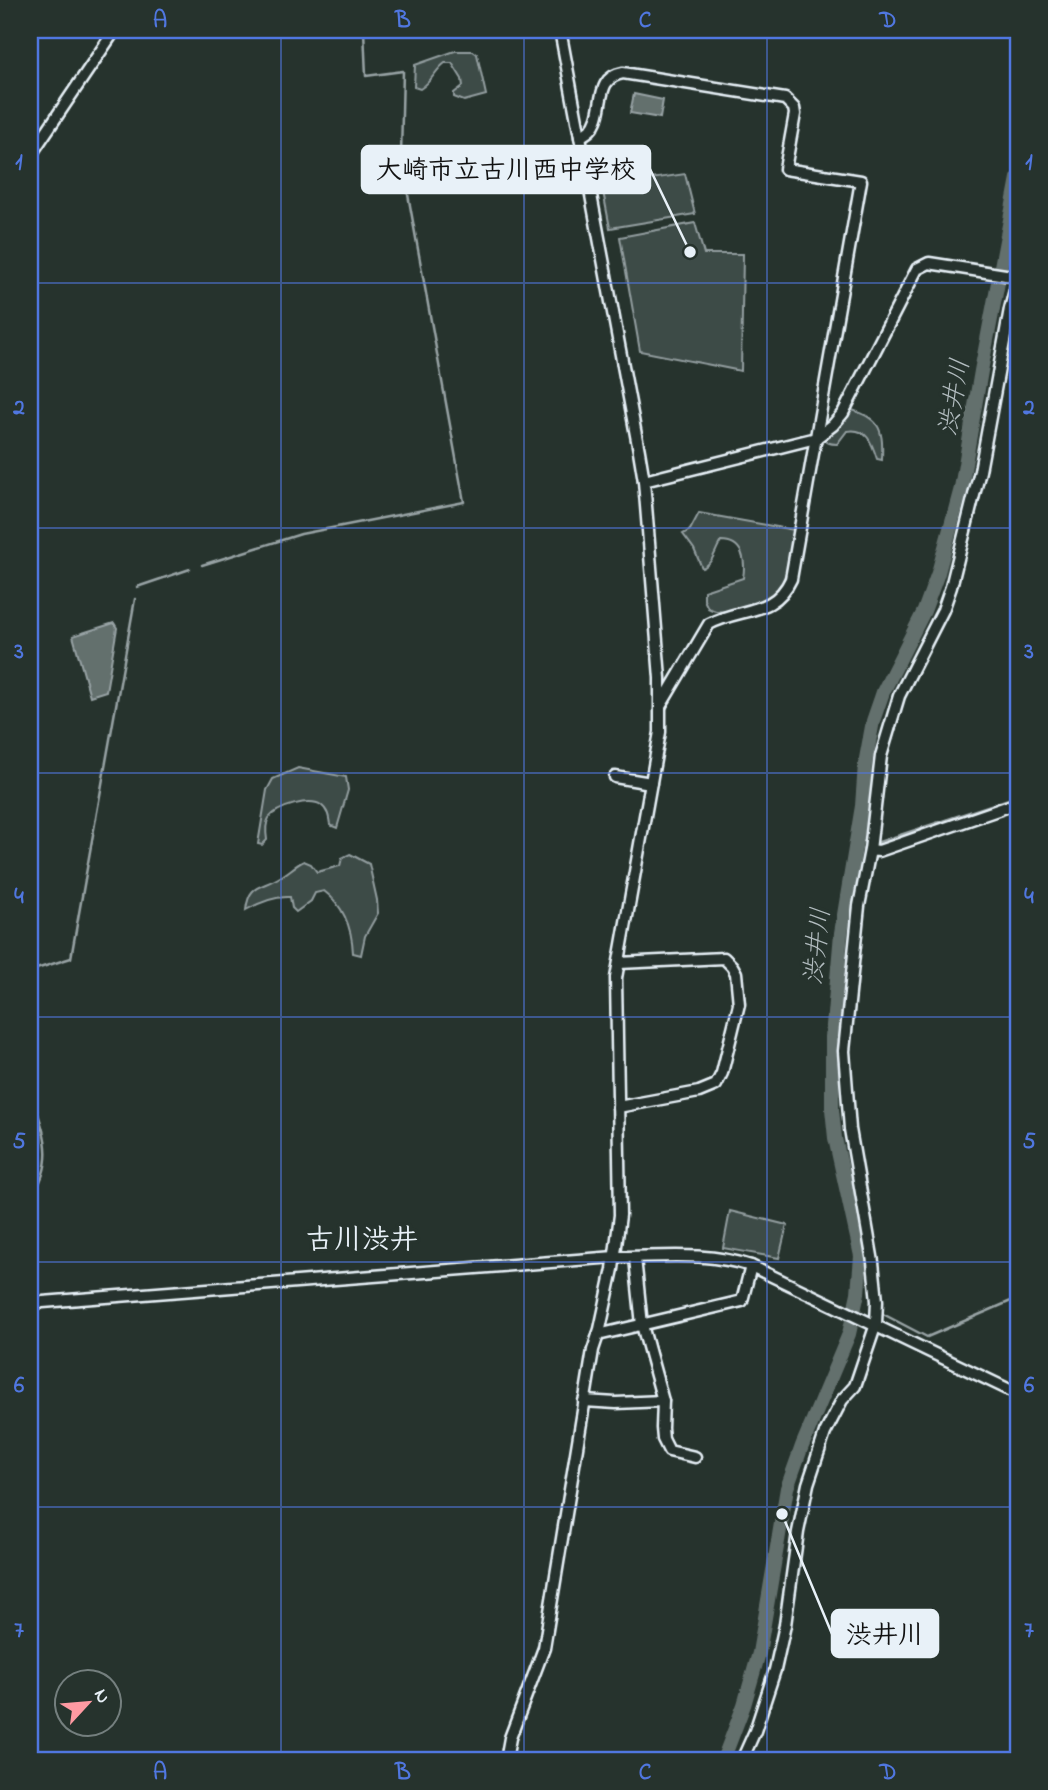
<svg xmlns="http://www.w3.org/2000/svg" width="1048" height="1790" viewBox="0 0 1048 1790" font-family="'Indie Flower','Klee One',sans-serif">
	<rect width="100%" height="100%" fill="#26332d"/>
	<filter id="ink" filterUnits="userSpaceOnUse"><feTurbulence type="fractalNoise" baseFrequency=".0143" numOctaves="2"/><feDisplacementMap in="SourceGraphic" scale="14" xChannelSelector="R" yChannelSelector="G"/><feConvolveMatrix kernelMatrix="1 2 1 2 8 2 1 2 1" color-interpolation-filters="sRGB"/></filter>
	<g filter="url(#ink)">
		<g fill="#3e4b47" stroke="#939ea0" stroke-width="2">
			<path d="M 455,51 L 473,51 L 477,54 L 486,95 L 464,101 L 454,97 L 454,93 L 463,86 L 462,79 L 452,63 L 445,63 C 435,70 432,82 420,89 L 414,87 L 415,65 Z"/>
			<path d="M 685,174 L 695,214 L 610,228 L 602,186 Z"/>
			<path d="M 695,223 L 704,254 L 743,254 L 741,371 L 640,351 L 620,237 Z"/>
			<path d="M 852,410 C 882,419 883,432 882,460 L 877,459 C 872,443 867,427 847,431 L 837,444 C 830,444 826,443 823,437 L 846,412 Z"/>
			<path d="M 699,513 L 794,530 C 791,547 787,587 772,597 C 763,603 750,606 740,608 C 728,611 719,614 708,608 L 704,600 L 704,591 L 743,578 C 746,560 743,541 721,541 C 715,550 713,564 702,568 L 694,549 L 683,534 L 690,530 Z"/>
			<path d="M 298,768 L 346,777 L 348,790 L 337,828 L 330,825 C 329,817 328,810 321,805 C 310,797 277,807 269,818 C 265,824 266,833 267,840 L 262,845 L 258,844 L 267,790 L 273,779 Z"/>
			<path d="M 350,854 L 369,864 L 377,900 L 378,913 L 365,936 L 361,955 L 353,953 C 352,929 344,906 324,891 L 315,893 L 311,901 L 296,912 L 292,908 L 290,897 C 274,896 260,902 246,910 C 249,883 261,889 280,877 C 289,872 294,866 304,861 L 311,864 L 317,872 L 340,866 L 342,858 Z"/>
			<path d="M 730,1211 L 787,1225 L 779,1258 L 723,1248 Z"/>
		</g>
		<g fill="#636f6d" stroke="#98a3a5" stroke-width="2">
			<path d="M 634,94 L 663,100 L 660,118 L 630,113 Z"/>
			<path d="M 114,623 L 117,628 L 106,691 L 90,696 L 73,636 Z"/>
		</g>
		<g fill="none" stroke-linecap="round" stroke-linejoin="round">
			<g stroke="#98a3a5" stroke-width="2.5">
				<path d="M 202,565 L 301,534 L 464,502 L 401,156 L 403,71 L 366,76 L 364,30"/>
				<path d="M 137,587 L 190,569"/>
				<path d="M 856,842 L 866,842"/>
				<path d="M 876,843 L 1018,796"/>
				<path d="M 30,971 L 71,958 L 135,599"/>
				<path d="M 30,1089 C 43,1132 59,1158 30,1199"/>
				<path d="M 883,1314 L 927,1337 L 1018,1298"/>
				<path d="M 849,1334 L 860,1321"/>
			</g>
			<path stroke="#636f6d" stroke-width="14" d="M 723,1760 L 744,1705 L 759,1653 L 787,1488 L 802,1446 L 849,1334 L 858,1293 L 861,1256 L 835,1138 L 832,1109 L 832,1037 L 841,933 L 862,806 L 865,764 L 873,721 L 883,692 L 924,611 L 938,573 L 961,488 L 981,371 L 1018,178"/>
			<defs>
				<g id="minor">
					<path d="M 580,137 C 583,135 587,133 590,130 C 607,113 592,78 623,73 L 785,99 L 794,108 L 795,114 L 785,169 L 861,181 L 791,579 C 774,616 741,607 709,624 L 661,705"/>
					<path d="M 30,156 L 115,30"/>
					<path d="M 644,481 L 816,438 L 833,425 L 843,413 L 917,269 L 929,263 L 1018,277"/>
					<path d="M 615,777 L 651,783"/>
					<path d="M 870,850 L 881,756 L 899,696 L 943,610 L 951,587 L 980,471 L 1010,309 L 1018,279"/>
					<path d="M 618,1107 L 699,1092 L 716,1085 L 722,1073 L 739,1004 L 736,973 L 732,966 L 724,958 L 619,963"/>
					<path d="M 30,1114 C 35,1132 37,1153 30,1170"/>
					<path d="M 635,1258 L 642,1325 L 663,1401 L 662,1428 L 663,1439 L 669,1451 L 695,1457"/>
					<path d="M 30,1303 L 615,1257 C 661,1257 706,1251 751,1266 L 1018,1394"/>
					<path d="M 598,1335 L 742,1301 L 751,1266"/>
					<path d="M 584,1401 L 616,1403 L 663,1401"/>
					<path d="M 506,1760 L 510,1738 L 544,1648 L 593,1350 L 600,1329 L 613,1269 L 620,1215 L 616,978 L 660,732 L 660,678 L 644,481 L 639,451 L 560,30"/>
					<path d="M 742,1760 L 755,1731 L 775,1670 L 785,1625 L 798,1532 L 808,1484 L 825,1433 L 842,1400 L 855,1386 L 876,1324 L 877,1301 L 873,1262 L 850,1129 L 844,1051 L 859,906 L 870,850 L 879,851 L 1018,803"/>
				</g>
			</defs>
			<use href="#minor" stroke="#e8f1f8" stroke-width="15"/>
			<use href="#minor" stroke="#26332d" stroke-width="10"/>
		</g>
	</g>
	<path fill="none" stroke="#5077e0" stroke-width="2" stroke-opacity="0.55" d="M 281,30 L 281,1760M 524,30 L 524,1760M 767,30 L 767,1760M 30,283 L 1018,283M 30,528 L 1018,528M 30,773 L 1018,773M 30,1017 L 1018,1017M 30,1262 L 1018,1262M 30,1507 L 1018,1507"/>
	<g text-anchor="middle" stroke-width="7" stroke-linejoin="round" paint-order="stroke">
		<g font-size="26" font-style="italic" fill="#b3bdc0" stroke="#26332d">
			<text transform="translate(953 397) rotate(-80)" y="9">渋井川</text>
			<text transform="translate(816 946) rotate(-84)" y="9">渋井川</text>
		</g>
		<g font-size="28" font-weight="bold" fill="#e8f1f8" stroke="#26332d">
			<text x="362" y="1248">古川渋井</text>
		</g>
	</g>
	<path fill="none" stroke="#e8f1f8" stroke-width="2.5" d="M690 252L650 169M782 1514L832 1634"/>
	<g fill="#e8f1f8" stroke="#26332d" stroke-width="2.5">
		<circle cx="690" cy="252" r="7"/>
		<circle cx="782" cy="1514" r="7"/>
	</g>
	<g fill="#e8f1f8" stroke="#e8f1f8" stroke-width="2.5">
		<rect x="362" y="146" width="288" height="47" rx="7"/>
		<rect x="832" y="1610" width="106" height="47" rx="7"/>
	</g>
	<g font-size="26" text-anchor="middle" font-weight="bold" fill="#111">
		<text x="506" y="178">大崎市立古川西中学校</text>
		<text x="885" y="1643">渋井川</text>
	</g>
	<rect width="1048" height="1790" fill="none" stroke="#26332d" stroke-width="77"/>
	<g transform="translate(88 1703) rotate(64)"><circle r="33" fill="#26332d" stroke="#747f7e" stroke-width="2"/>
	<path d="M0-5L12 26L0 18L-12 26Z" fill="#ff9aa2"/>
	<text y="-10" font-size="19" font-weight="bold" text-anchor="middle" fill="#e8f1f8">N</text>
	</g>
	<rect x="38" y="38" width="972" height="1714" fill="none" stroke="#5077e0" stroke-width="2.5"/>
	<g font-size="23" text-anchor="middle" font-weight="bold" fill="#5077e0">
		<text x="160" y="27">A</text>
		<text x="403" y="27">B</text>
		<text x="645" y="27">C</text>
		<text x="888" y="27">D</text>
		<text x="19" y="169">1</text>
		<text x="1029" y="169">1</text>
		<text x="19" y="414">2</text>
		<text x="1029" y="414">2</text>
		<text x="19" y="658">3</text>
		<text x="1029" y="658">3</text>
		<text x="19" y="903">4</text>
		<text x="1029" y="903">4</text>
		<text x="19" y="1148">5</text>
		<text x="1029" y="1148">5</text>
		<text x="19" y="1392">6</text>
		<text x="1029" y="1392">6</text>
		<text x="19" y="1637">7</text>
		<text x="1029" y="1637">7</text>
		<text x="160" y="1779">A</text>
		<text x="403" y="1779">B</text>
		<text x="645" y="1779">C</text>
		<text x="888" y="1779">D</text>
	</g>
</svg>
